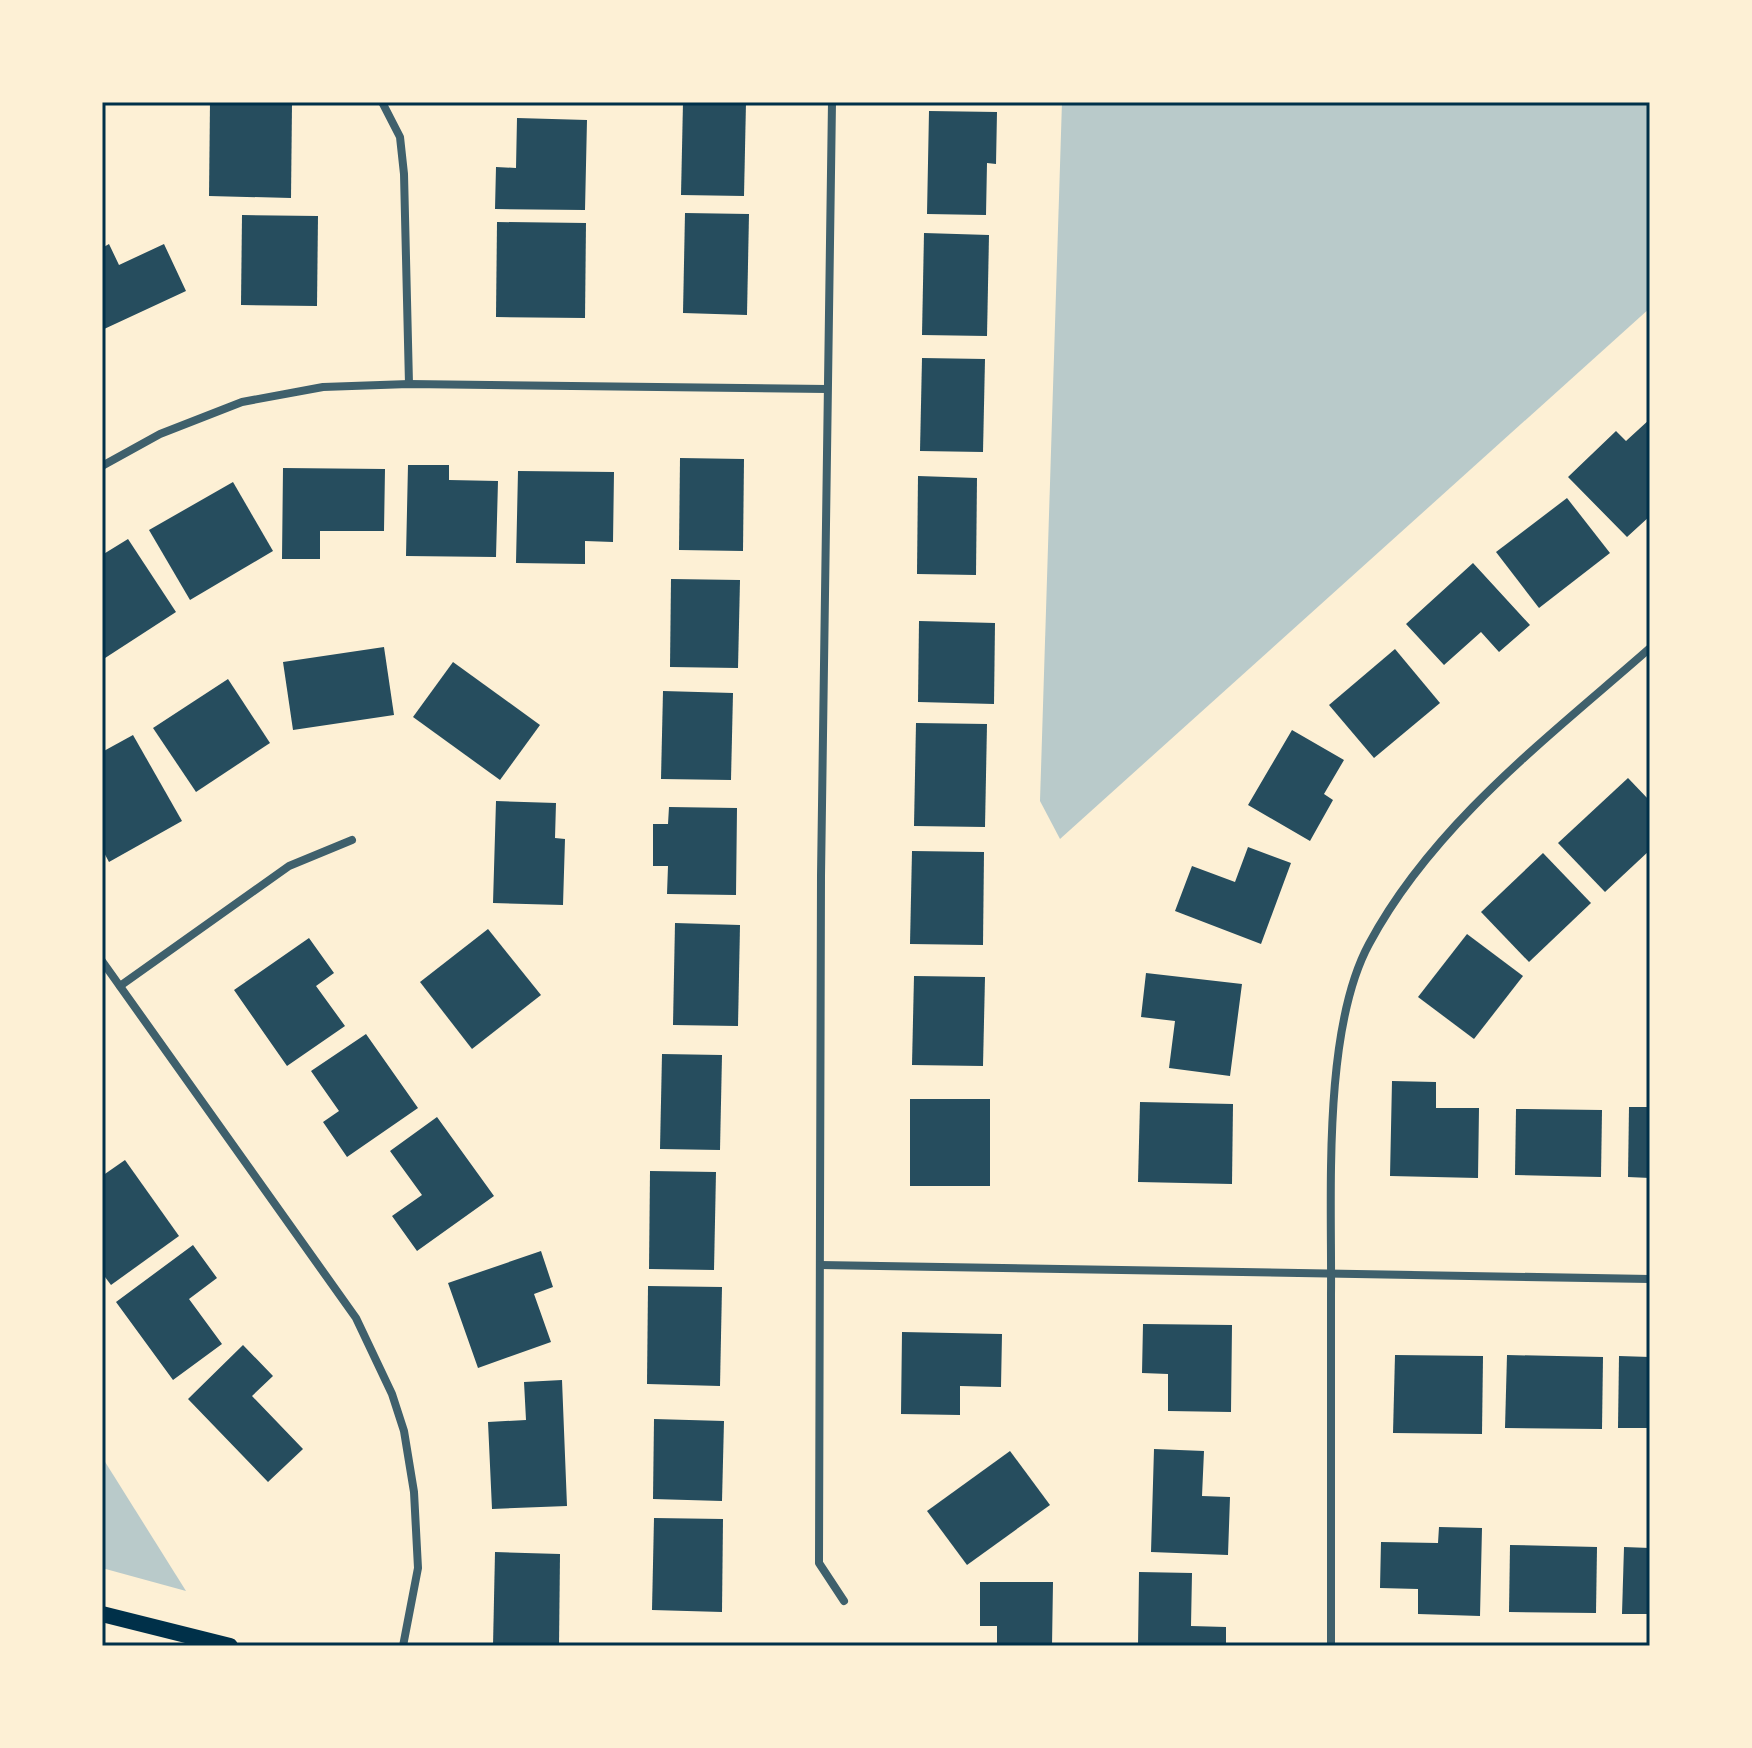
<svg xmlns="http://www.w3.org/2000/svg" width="1752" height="1748" viewBox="0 0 1752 1748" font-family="Commissioner,sans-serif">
	<rect width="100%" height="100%" fill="#fdf0d5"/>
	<g fill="#b9caca">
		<path d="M 1062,102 L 1650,102 L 1650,308 L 1060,839 L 1040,801 Z"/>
		<path d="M 102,1457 L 186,1591 L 102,1568 Z"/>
	</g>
	<g fill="#264d5e">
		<path d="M 210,102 L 292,104 L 291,198 L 209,196 Z"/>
		<path d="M 683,102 L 746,102 L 744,196 L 681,195 Z"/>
		<path d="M 929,111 L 997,112 L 996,164 L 987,163 L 986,215 L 927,214 Z"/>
		<path d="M 517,118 L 587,120 L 585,210 L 495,209 L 496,167 L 516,168 Z"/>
		<path d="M 685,213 L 749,214 L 747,315 L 683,313 Z"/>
		<path d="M 242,215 L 318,216 L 317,306 L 241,305 Z"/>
		<path d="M 497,222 L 586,223 L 585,318 L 496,317 Z"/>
		<path d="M 924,233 L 989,235 L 987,336 L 922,335 Z"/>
		<path d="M 109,244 L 119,265 L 164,244 L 186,291 L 102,330 L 102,248 Z"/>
		<path d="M 922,358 L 985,359 L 983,452 L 920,451 Z"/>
		<path d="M 1650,419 L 1650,516 L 1627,537 L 1568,477 L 1616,431 L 1626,441 Z"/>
		<path d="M 680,458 L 744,459 L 743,551 L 679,550 Z"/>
		<path d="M 408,465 L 449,465 L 449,480 L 498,481 L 496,557 L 406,556 Z"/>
		<path d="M 283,468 L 385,469 L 384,531 L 320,531 L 320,559 L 282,559 Z"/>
		<path d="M 518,471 L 614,472 L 613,542 L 585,541 L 585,564 L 516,563 Z"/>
		<path d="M 918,476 L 977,478 L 976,575 L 917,574 Z"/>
		<path d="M 233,482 L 273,551 L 190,600 L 149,530 Z"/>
		<path d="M 1567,498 L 1610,553 L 1539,608 L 1496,552 Z"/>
		<path d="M 128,539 L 176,612 L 102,660 L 102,555 Z"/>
		<path d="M 1473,563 L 1530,625 L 1499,652 L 1481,632 L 1444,665 L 1406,624 Z"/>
		<path d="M 671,579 L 740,580 L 738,668 L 670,667 Z"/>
		<path d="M 919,621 L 995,623 L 994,704 L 918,702 Z"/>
		<path d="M 384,647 L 394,715 L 293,730 L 283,662 Z"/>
		<path d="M 1395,649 L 1440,703 L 1374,758 L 1329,705 Z"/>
		<path d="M 453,662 L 540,725 L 500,780 L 413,717 Z"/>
		<path d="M 228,679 L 270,743 L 196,792 L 153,728 Z"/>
		<path d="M 663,691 L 733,693 L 731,780 L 661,779 Z"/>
		<path d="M 916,723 L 987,724 L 985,827 L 914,826 Z"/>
		<path d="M 1292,730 L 1344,760 L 1324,794 L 1333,800 L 1310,841 L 1248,805 Z"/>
		<path d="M 133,735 L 182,821 L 109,862 L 102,849 L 102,752 Z"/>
		<path d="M 1628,778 L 1650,801 L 1650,850 L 1605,892 L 1558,843 Z"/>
		<path d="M 496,801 L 556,803 L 555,838 L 565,839 L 563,905 L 493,903 Z"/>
		<path d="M 669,807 L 737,808 L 736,895 L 667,894 L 668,866 L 653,866 L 653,824 L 668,824 Z"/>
		<path d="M 1248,847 L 1291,863 L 1261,944 L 1175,911 L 1192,866 L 1235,882 Z"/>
		<path d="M 912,851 L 984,852 L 983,945 L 910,944 Z"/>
		<path d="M 1543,853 L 1591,903 L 1529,962 L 1481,912 Z"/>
		<path d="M 675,923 L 740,925 L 738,1026 L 673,1025 Z"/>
		<path d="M 488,929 L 541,995 L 472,1049 L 420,982 Z"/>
		<path d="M 1467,934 L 1523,976 L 1474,1039 L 1418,997 Z"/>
		<path d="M 309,938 L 334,973 L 316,986 L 345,1026 L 287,1066 L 234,990 Z"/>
		<path d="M 1146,973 L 1242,984 L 1230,1076 L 1169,1068 L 1175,1021 L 1141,1017 Z"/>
		<path d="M 914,976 L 985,977 L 983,1066 L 912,1065 Z"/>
		<path d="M 366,1034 L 418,1108 L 347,1157 L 323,1122 L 339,1111 L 311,1071 Z"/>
		<path d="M 662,1054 L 722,1055 L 720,1150 L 660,1149 Z"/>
		<path d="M 1392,1081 L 1436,1082 L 1436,1108 L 1479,1108 L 1478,1178 L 1390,1176 Z"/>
		<rect x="910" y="1099" width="80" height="87"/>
		<path d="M 1140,1102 L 1233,1104 L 1232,1184 L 1138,1182 Z"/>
		<path d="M 1629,1107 L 1650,1107 L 1650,1178 L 1628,1177 Z"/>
		<path d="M 1516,1109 L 1602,1110 L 1601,1177 L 1515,1175 Z"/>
		<path d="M 437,1117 L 494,1196 L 417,1251 L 392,1216 L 422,1195 L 390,1151 Z"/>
		<path d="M 125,1160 L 179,1236 L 111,1285 L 102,1273 L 102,1176 Z"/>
		<path d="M 650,1171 L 716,1172 L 714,1270 L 649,1269 Z"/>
		<path d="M 193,1245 L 217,1278 L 189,1299 L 222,1344 L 173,1380 L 116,1302 Z"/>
		<path d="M 541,1251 L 553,1287 L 534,1294 L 551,1342 L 478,1368 L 448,1283 Z"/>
		<path d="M 648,1286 L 722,1287 L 720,1386 L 647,1384 Z"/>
		<path d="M 1143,1324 L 1232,1325 L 1231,1412 L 1168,1411 L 1168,1374 L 1142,1373 Z"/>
		<path d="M 902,1332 L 1002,1334 L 1001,1387 L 960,1386 L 960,1415 L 901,1414 Z"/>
		<path d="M 243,1345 L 273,1376 L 252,1396 L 303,1449 L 268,1482 L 188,1399 Z"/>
		<path d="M 1395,1355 L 1483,1356 L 1482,1434 L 1393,1433 Z"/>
		<path d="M 1507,1355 L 1603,1357 L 1602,1429 L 1505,1428 Z"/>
		<path d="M 1619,1356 L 1650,1357 L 1650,1428 L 1618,1428 Z"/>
		<path d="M 562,1380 L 567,1506 L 492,1509 L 488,1422 L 526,1420 L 524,1382 Z"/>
		<path d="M 654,1419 L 724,1421 L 722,1501 L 653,1499 Z"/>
		<path d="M 1154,1449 L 1204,1451 L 1202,1496 L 1230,1497 L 1228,1555 L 1151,1552 Z"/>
		<path d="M 1010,1451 L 1050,1505 L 967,1565 L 927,1511 Z"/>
		<path d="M 654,1518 L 723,1519 L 722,1612 L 652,1610 Z"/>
		<path d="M 1439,1527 L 1482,1528 L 1480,1616 L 1418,1614 L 1418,1589 L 1380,1588 L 1381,1542 L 1438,1543 Z"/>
		<path d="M 1510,1545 L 1597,1547 L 1596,1613 L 1509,1612 Z"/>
		<path d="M 1624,1547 L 1650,1548 L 1650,1614 L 1622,1614 Z"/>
		<path d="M 495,1552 L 560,1554 L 559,1646 L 493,1646 Z"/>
		<path d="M 1139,1572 L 1192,1573 L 1191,1626 L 1226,1627 L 1226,1646 L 1138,1646 Z"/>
		<path d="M 980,1582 L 1053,1582 L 1052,1646 L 997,1646 L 997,1626 L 980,1626 Z"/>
	</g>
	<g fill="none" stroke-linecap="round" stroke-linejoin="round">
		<g stroke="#3f606c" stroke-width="8">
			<path d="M 382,102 L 400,137 L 404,174 L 409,384"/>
			<path d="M 832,102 L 821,876 L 819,1563 L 844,1601"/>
			<path d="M 102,466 L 160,434 L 242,402 L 323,387 L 409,384 L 827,389"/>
			<path d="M 102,961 L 356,1318 L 392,1394 L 404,1431 L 414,1492 L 418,1568 L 403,1646"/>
			<path d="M 120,986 L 289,866 L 352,840"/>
			<path d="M 820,1265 L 1650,1279"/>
			<path d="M 1331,1646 C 1331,1529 1331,1412 1331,1295 C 1332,1196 1322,1031 1369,944 C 1433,824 1550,736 1650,648"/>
		</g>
		<path stroke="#003049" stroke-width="16" d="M 102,1614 L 230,1646"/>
	</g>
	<rect width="1752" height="1748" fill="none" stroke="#fdf0d5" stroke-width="208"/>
	<rect x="104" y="104" width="1544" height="1540" fill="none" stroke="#003049" stroke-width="3"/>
</svg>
